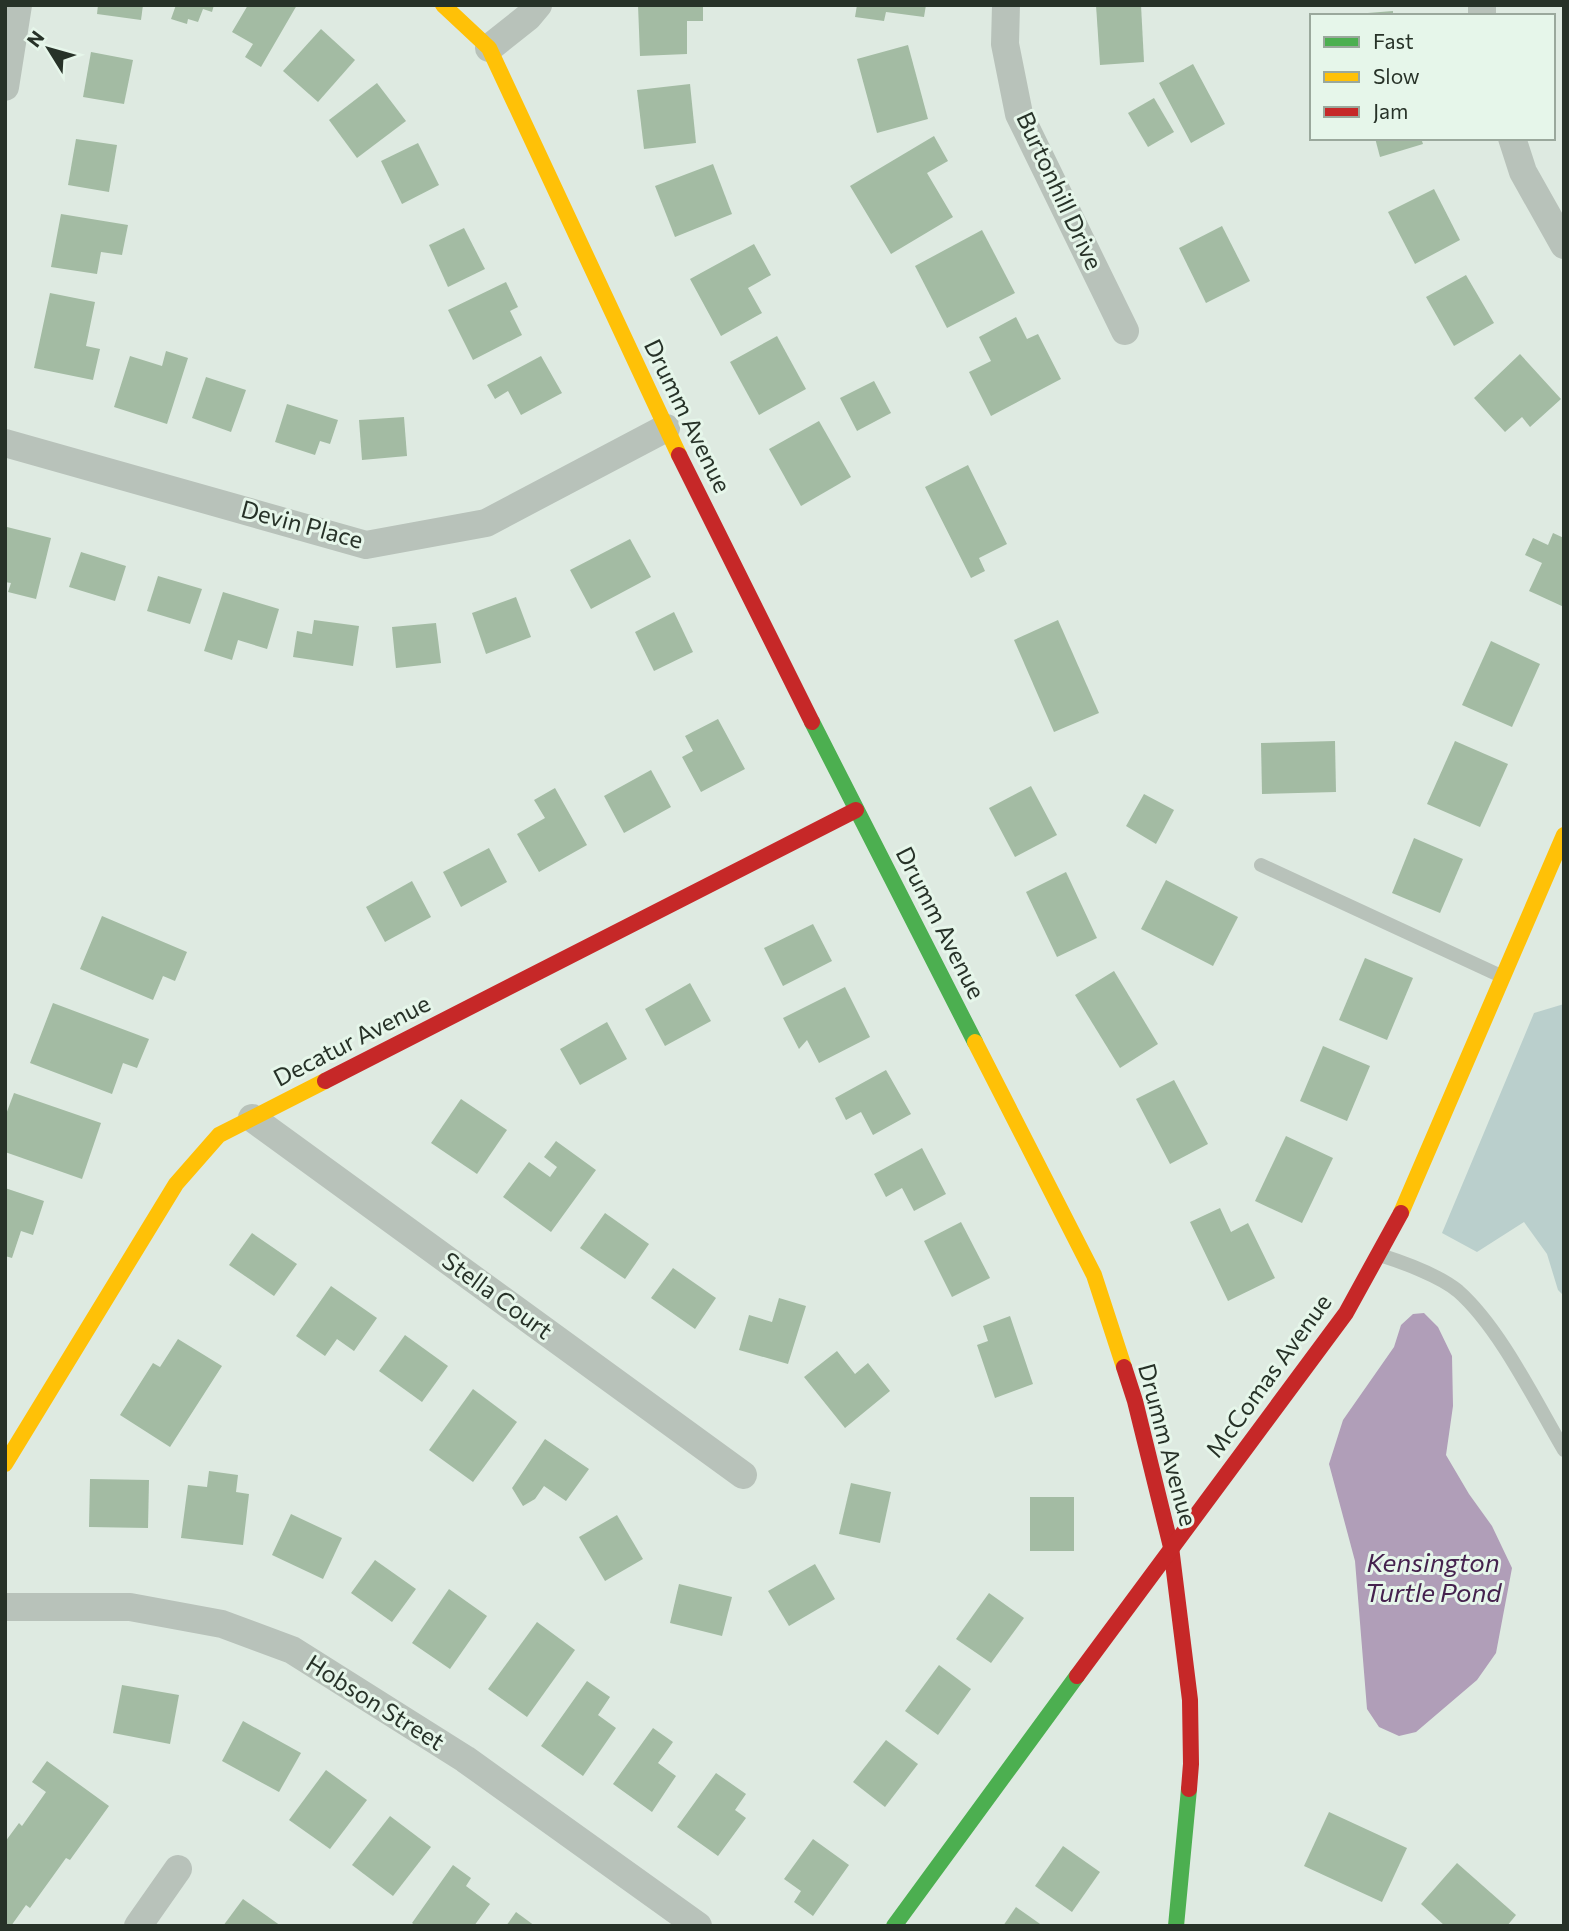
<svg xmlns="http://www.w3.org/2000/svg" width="1569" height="1931" viewBox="0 0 1569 1931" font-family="Commissioner,sans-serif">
	<rect width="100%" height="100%" fill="#deeae1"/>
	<path fill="#bacfcc" d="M 1564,1004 L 1564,1296 L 1558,1290 L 1547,1254 L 1524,1222 L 1477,1252 L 1442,1233 L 1534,1013 Z"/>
	<path fill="#b09eb8" d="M 1424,1313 L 1438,1327 L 1452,1356 L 1453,1406 L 1446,1455 L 1469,1494 L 1492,1526 L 1512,1568 L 1496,1653 L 1477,1680 L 1416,1732 L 1399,1736 L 1379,1727 L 1367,1709 L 1355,1561 L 1329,1464 L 1343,1420 L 1394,1347 L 1401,1325 L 1413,1314 Z"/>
	<g fill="#a3bba3">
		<path d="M 98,5 L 143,5 L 141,20 L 97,14 Z"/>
		<path d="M 176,5 L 214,5 L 212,12 L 203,9 L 198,22 L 188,19 L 187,24 L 171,19 Z"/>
		<path d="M 248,5 L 297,5 L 261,67 L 245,57 L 253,44 L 232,32 Z"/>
		<path d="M 638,5 L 703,5 L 703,21 L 687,21 L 687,54 L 640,56 Z"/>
		<path d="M 857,5 L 926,5 L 924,17 L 886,12 L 884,21 L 855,17 Z"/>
		<path d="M 1096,5 L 1141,5 L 1144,62 L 1100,65 Z"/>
		<path d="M 1393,11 L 1393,16 L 1355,16 L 1355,14 Z"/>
		<path d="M 321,29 L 355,60 L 318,102 L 283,71 Z"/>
		<path d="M 908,45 L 928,119 L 877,133 L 857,59 Z"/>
		<path d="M 91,52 L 133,60 L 124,104 L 83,97 Z"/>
		<path d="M 1193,64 L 1225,124 L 1191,143 L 1159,83 Z"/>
		<path d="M 377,83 L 406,121 L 357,158 L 329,120 Z"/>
		<path d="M 690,84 L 696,143 L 644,149 L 637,90 Z"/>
		<path d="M 1154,98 L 1174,132 L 1148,147 L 1128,113 Z"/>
		<path d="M 934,136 L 948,161 L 927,173 L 953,217 L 891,254 L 850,186 Z"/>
		<path d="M 1375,138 L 1421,138 L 1423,144 L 1380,157 Z"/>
		<path d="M 76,139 L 117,145 L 109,192 L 68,185 Z"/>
		<path d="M 418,143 L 439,185 L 402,204 L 381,161 Z"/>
		<path d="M 713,164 L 732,214 L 675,237 L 655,186 Z"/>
		<path d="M 1434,189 L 1460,240 L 1415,264 L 1388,212 Z"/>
		<path d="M 61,214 L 128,225 L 122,255 L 101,252 L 97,274 L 51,267 Z"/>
		<path d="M 1222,226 L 1250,281 L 1206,303 L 1179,248 Z"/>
		<path d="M 464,228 L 485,269 L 448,287 L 429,245 Z"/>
		<path d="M 982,230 L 1015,293 L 947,328 L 915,266 Z"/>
		<path d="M 754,244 L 771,275 L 748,288 L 762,313 L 721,336 L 690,279 Z"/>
		<path d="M 1466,275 L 1494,323 L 1454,346 L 1426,297 Z"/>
		<path d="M 506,282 L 518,307 L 510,311 L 522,335 L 473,360 L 448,310 Z"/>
		<path d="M 50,293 L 95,302 L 86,346 L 100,349 L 93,380 L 34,368 Z"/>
		<path d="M 1016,317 L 1027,339 L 1038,334 L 1061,379 L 991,416 L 969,372 L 991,361 L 979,337 Z"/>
		<path d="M 777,336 L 806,389 L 759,415 L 730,362 Z"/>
		<path d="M 166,351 L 188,358 L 167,424 L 114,407 L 130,356 L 162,366 Z"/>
		<path d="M 1520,354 L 1561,399 L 1530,427 L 1522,417 L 1505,432 L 1474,398 Z"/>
		<path d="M 541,356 L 562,393 L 521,415 L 508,391 L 495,399 L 487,385 Z"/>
		<path d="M 206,377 L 246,390 L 231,432 L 192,418 Z"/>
		<path d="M 874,381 L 891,413 L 857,431 L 840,398 Z"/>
		<path d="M 287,404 L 338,420 L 330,444 L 320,441 L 315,455 L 275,442 Z"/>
		<path d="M 404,417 L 407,456 L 362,460 L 359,420 Z"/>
		<path d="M 819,421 L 851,477 L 801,506 L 769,449 Z"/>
		<path d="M 968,465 L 1007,544 L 979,558 L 985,571 L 971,578 L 925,487 Z"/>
		<path d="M 7,527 L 51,538 L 36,599 L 8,592 L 11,583 L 5,582 Z"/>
		<path d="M 1553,533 L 1564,538 L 1564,607 L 1529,591 L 1542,563 L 1525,555 L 1533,538 L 1548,545 Z"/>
		<path d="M 630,539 L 651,577 L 591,609 L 570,570 Z"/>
		<path d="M 81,552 L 126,566 L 115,601 L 69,587 Z"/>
		<path d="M 158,576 L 202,589 L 190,624 L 147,611 Z"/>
		<path d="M 223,592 L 279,609 L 267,649 L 238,640 L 232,660 L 204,651 Z"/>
		<path d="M 516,597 L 531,637 L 486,654 L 472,613 Z"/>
		<path d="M 674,612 L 693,652 L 654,671 L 635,632 Z"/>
		<path d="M 314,620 L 359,626 L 353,666 L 293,657 L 297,631 L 312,634 Z"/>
		<path d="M 1058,620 L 1099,713 L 1054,732 L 1014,640 Z"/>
		<path d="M 436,623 L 441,663 L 396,668 L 392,627 Z"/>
		<path d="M 1491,641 L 1540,664 L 1512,727 L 1462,705 Z"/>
		<path d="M 718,719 L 745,769 L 701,792 L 682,757 L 693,751 L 685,736 Z"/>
		<path d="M 1335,741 L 1336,792 L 1262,794 L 1261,743 Z"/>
		<path d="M 1455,741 L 1508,764 L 1480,827 L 1427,804 Z"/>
		<path d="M 651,770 L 671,807 L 624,833 L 604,796 Z"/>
		<path d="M 1031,786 L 1057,835 L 1015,857 L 989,808 Z"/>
		<path d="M 555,788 L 587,845 L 539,872 L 517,834 L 545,818 L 534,800 Z"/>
		<path d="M 1144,794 L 1174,810 L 1156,844 L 1126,826 Z"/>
		<path d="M 1414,838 L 1463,859 L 1440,913 L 1392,893 Z"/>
		<path d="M 489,848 L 507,882 L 461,907 L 443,872 Z"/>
		<path d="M 1066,872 L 1097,938 L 1057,957 L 1026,892 Z"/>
		<path d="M 1166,880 L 1238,917 L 1213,966 L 1141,929 Z"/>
		<path d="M 412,881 L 431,917 L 385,942 L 366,907 Z"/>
		<path d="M 102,916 L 187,952 L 175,981 L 163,976 L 153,1000 L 80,969 Z"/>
		<path d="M 813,924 L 832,961 L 783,986 L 764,948 Z"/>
		<path d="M 1365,958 L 1413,978 L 1387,1040 L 1339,1020 Z"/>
		<path d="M 1114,971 L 1158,1044 L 1120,1068 L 1075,995 Z"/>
		<path d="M 690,983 L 711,1021 L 665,1046 L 645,1009 Z"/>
		<path d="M 845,987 L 870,1037 L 819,1063 L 807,1040 L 799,1049 L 783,1018 Z"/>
		<path d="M 53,1003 L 149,1039 L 137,1068 L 123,1063 L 112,1094 L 30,1063 Z"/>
		<path d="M 607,1022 L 627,1059 L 580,1085 L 560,1049 Z"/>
		<path d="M 1323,1046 L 1370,1066 L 1347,1121 L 1300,1101 Z"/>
		<path d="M 886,1070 L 911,1114 L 873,1135 L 861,1112 L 846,1120 L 835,1098 Z"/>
		<path d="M 1174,1080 L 1208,1144 L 1170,1164 L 1136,1099 Z"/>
		<path d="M 14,1093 L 101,1123 L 82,1179 L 5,1152 L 5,1117 Z"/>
		<path d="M 461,1099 L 507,1130 L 477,1174 L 431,1143 Z"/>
		<path d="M 1286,1136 L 1333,1158 L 1302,1223 L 1255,1201 Z"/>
		<path d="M 556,1141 L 596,1170 L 551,1232 L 503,1197 L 529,1162 L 550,1177 L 557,1167 L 544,1157 Z"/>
		<path d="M 922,1148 L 946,1194 L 914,1211 L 902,1188 L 886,1197 L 874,1174 Z"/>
		<path d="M 5,1188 L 44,1201 L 33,1235 L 21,1231 L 12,1258 L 5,1256 Z"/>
		<path d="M 1220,1208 L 1231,1232 L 1248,1223 L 1275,1278 L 1228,1301 L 1190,1222 Z"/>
		<path d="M 605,1213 L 649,1244 L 625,1279 L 580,1248 Z"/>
		<path d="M 961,1222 L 990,1278 L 952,1297 L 924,1241 Z"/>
		<path d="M 252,1233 L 297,1264 L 274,1296 L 229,1265 Z"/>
		<path d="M 673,1268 L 716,1298 L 695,1329 L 651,1298 Z"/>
		<path d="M 331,1286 L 377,1318 L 354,1351 L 337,1339 L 325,1356 L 296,1336 Z"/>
		<path d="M 779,1298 L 806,1306 L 788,1364 L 739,1350 L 749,1315 L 772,1322 Z"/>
		<path d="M 1010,1316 L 1033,1384 L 995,1398 L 977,1345 L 988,1341 L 983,1326 Z"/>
		<path d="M 405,1335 L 448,1366 L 422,1402 L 379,1371 Z"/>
		<path d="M 178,1339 L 222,1366 L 170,1447 L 120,1415 L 153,1363 L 160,1367 Z"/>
		<path d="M 837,1351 L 855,1374 L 868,1363 L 890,1391 L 845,1428 L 804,1377 Z"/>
		<path d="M 473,1389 L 517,1422 L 473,1482 L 429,1450 Z"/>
		<path d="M 545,1439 L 589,1469 L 566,1501 L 544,1486 L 535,1499 L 523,1506 L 512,1488 Z"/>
		<path d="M 209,1471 L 238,1475 L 236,1492 L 249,1494 L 243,1545 L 181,1538 L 188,1485 L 207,1487 Z"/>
		<path d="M 90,1479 L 149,1480 L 148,1528 L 89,1527 Z"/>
		<path d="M 851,1483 L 891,1492 L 880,1543 L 839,1534 Z"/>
		<rect x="1030" y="1497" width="44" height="54"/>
		<path d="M 291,1514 L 342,1538 L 323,1579 L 272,1555 Z"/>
		<path d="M 617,1515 L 643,1559 L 605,1581 L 579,1537 Z"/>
		<path d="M 375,1560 L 416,1589 L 392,1622 L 351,1593 Z"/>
		<path d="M 815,1564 L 835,1599 L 789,1626 L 768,1591 Z"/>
		<path d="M 679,1584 L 732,1597 L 722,1636 L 670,1623 Z"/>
		<path d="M 449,1589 L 487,1616 L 450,1669 L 412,1643 Z"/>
		<path d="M 989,1593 L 1024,1618 L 991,1663 L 956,1639 Z"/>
		<path d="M 537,1622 L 575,1650 L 527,1717 L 488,1689 Z"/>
		<path d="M 939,1665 L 971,1689 L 938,1735 L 905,1711 Z"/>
		<path d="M 587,1681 L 610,1697 L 598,1715 L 616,1728 L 583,1776 L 541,1746 Z"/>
		<path d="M 122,1685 L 179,1695 L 170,1744 L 113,1733 Z"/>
		<path d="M 243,1721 L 301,1753 L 279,1792 L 222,1761 Z"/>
		<path d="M 653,1728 L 673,1742 L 658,1763 L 676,1776 L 652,1812 L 613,1784 Z"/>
		<path d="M 886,1740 L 918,1764 L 885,1807 L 853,1782 Z"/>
		<path d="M 47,1761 L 109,1806 L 70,1860 L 66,1858 L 30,1908 L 26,1905 L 11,1926 L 5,1926 L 5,1842 L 19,1823 L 22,1826 L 46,1792 L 32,1782 Z"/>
		<path d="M 326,1770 L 367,1800 L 330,1849 L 289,1820 Z"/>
		<path d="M 716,1773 L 746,1794 L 735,1810 L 746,1818 L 718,1856 L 677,1827 Z"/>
		<path d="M 1329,1812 L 1407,1848 L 1382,1902 L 1304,1866 Z"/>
		<path d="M 390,1816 L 431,1847 L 393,1896 L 352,1865 Z"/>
		<path d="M 813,1839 L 849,1865 L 813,1916 L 794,1902 L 801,1891 L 784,1879 Z"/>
		<path d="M 1063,1846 L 1100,1872 L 1072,1912 L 1035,1886 Z"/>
		<path d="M 1457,1863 L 1516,1915 L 1507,1926 L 1445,1926 L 1421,1904 Z"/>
		<path d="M 453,1865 L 471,1878 L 466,1886 L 490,1904 L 474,1926 L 416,1926 L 412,1923 Z"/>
		<path d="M 243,1899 L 281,1926 L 223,1926 Z"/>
		<path d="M 1016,1907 L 1043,1926 L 1003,1926 Z"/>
		<path d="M 516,1912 L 535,1926 L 506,1926 Z"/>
	</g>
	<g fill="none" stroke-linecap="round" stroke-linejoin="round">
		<g stroke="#b8c2ba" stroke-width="14">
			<path d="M 1261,865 L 1501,976"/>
			<path d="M 1380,1255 C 1402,1262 1440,1276 1458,1291 C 1500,1328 1535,1401 1564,1450"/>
		</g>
		<g stroke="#b8c2ba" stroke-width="28">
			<path d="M 1006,5 L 1005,44 L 1019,114 L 1125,331"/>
			<path d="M 1482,16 L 1482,5"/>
			<path d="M 489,48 L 528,17 L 538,5"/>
			<path d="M 5,87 L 18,5"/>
			<path d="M 1512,138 L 1523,172 L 1564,245"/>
			<path d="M 5,443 L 366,545 L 486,523 L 666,428"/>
			<path d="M 252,1118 L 743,1475"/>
			<path d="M 5,1607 L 130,1607 L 222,1624 L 292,1650 L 465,1759 L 698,1926"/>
			<path d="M 138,1926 L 178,1869"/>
		</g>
		<g stroke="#4caf50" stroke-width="16">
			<path d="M 812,722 L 975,1042"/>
			<path d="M 894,1926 L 1077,1676"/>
			<path d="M 1176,1926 L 1189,1789"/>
		</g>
		<g stroke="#ffc107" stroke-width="16">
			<path d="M 443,5 L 489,48 L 679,455"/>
			<path d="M 975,1042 L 1094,1275 L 1124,1367"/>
			<path d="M 1401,1213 L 1564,835"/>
			<path d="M 5,1464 L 176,1184 L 219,1135 L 325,1081"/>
		</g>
		<g stroke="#c62828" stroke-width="16">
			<path d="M 679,455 L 812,722"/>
			<path d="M 325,1081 L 856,810"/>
			<path d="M 1124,1367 L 1135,1401 L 1171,1547 L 1190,1700 L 1191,1764 L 1189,1789"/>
			<path d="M 1077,1676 L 1346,1313 L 1401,1213"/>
		</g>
	</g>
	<g text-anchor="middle" stroke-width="6" stroke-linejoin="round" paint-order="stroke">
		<g font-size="24" fill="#273228" stroke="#e6f6ea">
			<text transform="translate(1059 191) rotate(65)" y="8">Burtonhill Drive</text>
			<text transform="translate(687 416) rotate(64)" y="8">Drumm Avenue</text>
			<text transform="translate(302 525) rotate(15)" y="8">Devin Place</text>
			<text transform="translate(940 923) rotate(63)" y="8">Drumm Avenue</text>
			<text transform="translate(352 1041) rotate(-27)" y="8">Decatur Avenue</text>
			<text transform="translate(497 1296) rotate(36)" y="8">Stella Court</text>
			<text transform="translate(1269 1376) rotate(-54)" y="8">McComas Avenue</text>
			<text transform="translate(1167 1445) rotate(75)" y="8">Drumm Avenue</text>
			<text transform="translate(375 1703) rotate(32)" y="8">Hobson Street</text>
		</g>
		<g font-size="26" font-style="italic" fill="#45224e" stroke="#e6f6ea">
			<text x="1433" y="1572">Kensington<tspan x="1433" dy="30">Turtle Pond</tspan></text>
		</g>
	</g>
	<rect width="1569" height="1931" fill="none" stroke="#273228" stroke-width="14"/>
	<rect x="1310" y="14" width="245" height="126" fill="#e6f6ea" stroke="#9aa89c" stroke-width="2"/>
	<rect x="1324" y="37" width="35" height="10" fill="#4caf50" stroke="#9aa89c" stroke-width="2"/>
	<text x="1373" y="49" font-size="21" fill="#273228">Fast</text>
	<rect x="1324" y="72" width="35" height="10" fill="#ffc107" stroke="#9aa89c" stroke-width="2"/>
	<text x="1373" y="84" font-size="21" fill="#273228">Slow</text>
	<rect x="1324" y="107" width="35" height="10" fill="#c62828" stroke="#9aa89c" stroke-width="2"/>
	<text x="1373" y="119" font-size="21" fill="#273228">Jam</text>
	<g transform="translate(49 49) rotate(307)" stroke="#e6f6ea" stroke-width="5" paint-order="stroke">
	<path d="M0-5L12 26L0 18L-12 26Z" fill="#273228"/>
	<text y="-10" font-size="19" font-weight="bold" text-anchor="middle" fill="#273228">N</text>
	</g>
</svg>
